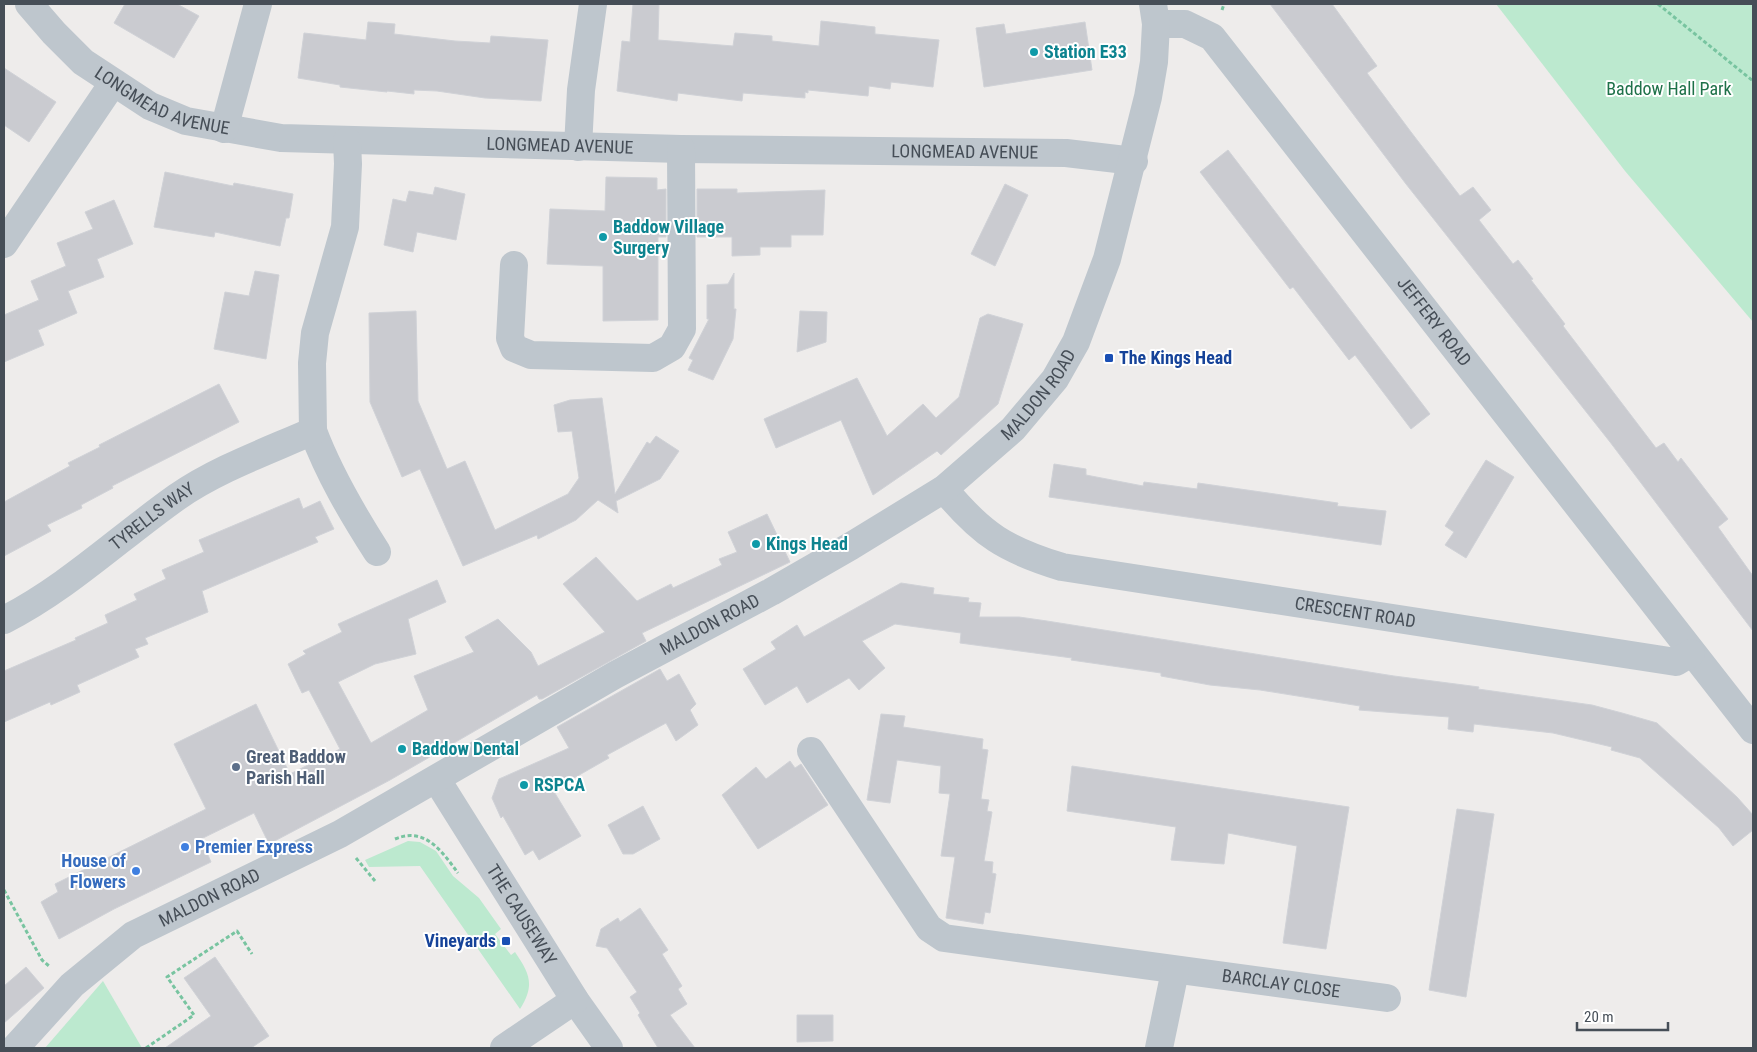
<svg xmlns="http://www.w3.org/2000/svg" width="1757" height="1052" viewBox="0 0 1757 1052" font-family="'Roboto Condensed',sans-serif">
	<rect width="100%" height="100%" fill="#eeeceb"/>
	<g fill="#bce9cf">
		<path d="M 1496,4 L 1753,4 L 1753,322 L 1625,171 Z"/>
		<path d="M 408,841 L 420,842 L 436,851 L 453,876 L 479,898 L 501,929 L 495,934 L 511,955 L 515,952 C 530,974 535,985 520,1009 L 420,866 L 369,867 L 365,860 Z"/>
		<path d="M 103,981 L 142,1048 L 45,1048 Z"/>
	</g>
	<g fill="#cacbd0" stroke="#d0d2d7">
		<path d="M 125,4 L 177,4 L 199,16 L 174,58 L 114,23 Z"/>
		<path d="M 633,4 L 659,4 L 658,40 L 733,46 L 735,33 L 772,36 L 772,41 L 819,46 L 821,21 L 875,27 L 875,34 L 939,40 L 933,87 L 891,82 L 890,89 L 869,86 L 868,96 L 808,90 L 808,93 L 805,92 L 805,98 L 743,93 L 742,101 L 678,93 L 677,101 L 617,91 L 622,41 L 630,42 Z"/>
		<path d="M 1270,4 L 1332,4 L 1377,66 L 1367,73 L 1411,132 L 1460,196 L 1473,187 L 1491,210 L 1479,220 L 1513,264 L 1518,260 L 1533,279 L 1531,280 L 1565,324 L 1563,326 L 1656,448 L 1664,443 L 1678,462 L 1681,458 L 1728,519 L 1718,527 L 1753,576 L 1753,631 L 1610,442 L 1406,184 Z"/>
		<path d="M 368,22 L 395,24 L 394,34 L 455,41 L 490,43 L 491,36 L 548,40 L 541,101 L 485,98 L 437,91 L 414,90 L 414,94 L 387,91 L 387,92 L 340,87 L 340,85 L 298,78 L 304,33 L 366,40 Z"/>
		<path d="M 1085,22 L 1092,70 L 984,87 L 976,28 L 1004,24 L 1006,34 Z"/>
		<path d="M 4,68 L 56,102 L 29,142 L 4,125 Z"/>
		<path d="M 1228,150 L 1430,414 L 1411,429 L 1355,355 L 1349,360 L 1293,287 L 1290,289 L 1200,172 Z"/>
		<path d="M 165,172 L 233,186 L 234,183 L 293,194 L 289,218 L 286,218 L 280,246 L 215,232 L 214,237 L 154,227 Z"/>
		<path d="M 606,177 L 657,178 L 657,190 L 666,189 L 666,237 L 658,237 L 658,320 L 603,321 L 603,266 L 547,264 L 550,209 L 605,211 Z"/>
		<path d="M 1005,184 L 1028,195 L 995,266 L 971,254 Z"/>
		<path d="M 435,187 L 465,194 L 456,240 L 417,232 L 413,252 L 384,245 L 393,199 L 406,202 L 409,191 L 433,195 Z"/>
		<path d="M 697,189 L 737,189 L 737,193 L 825,190 L 823,235 L 791,235 L 791,247 L 760,247 L 760,255 L 732,256 L 732,237 L 697,237 Z"/>
		<path d="M 114,200 L 133,244 L 97,259 L 104,277 L 68,291 L 77,313 L 38,330 L 44,345 L 4,362 L 4,315 L 39,300 L 31,281 L 66,266 L 57,243 L 93,229 L 85,212 Z"/>
		<path d="M 255,271 L 279,275 L 266,359 L 214,349 L 225,292 L 249,296 Z"/>
		<path d="M 734,273 L 734,309 L 736,309 L 733,339 L 713,380 L 688,370 L 693,360 L 689,358 L 709,319 L 707,319 L 707,285 L 728,284 Z"/>
		<path d="M 416,311 L 418,401 L 447,469 L 465,461 L 495,530 L 568,494 L 579,478 L 572,431 L 558,432 L 554,405 L 570,400 L 602,398 L 615,494 L 647,442 L 650,444 L 656,436 L 679,451 L 660,479 L 616,501 L 618,513 L 598,500 L 576,520 L 538,539 L 537,535 L 463,566 L 420,469 L 402,477 L 370,402 L 369,313 Z"/>
		<path d="M 800,311 L 827,312 L 826,342 L 797,352 Z"/>
		<path d="M 988,314 L 1023,324 L 998,404 L 941,455 L 937,451 L 873,495 L 841,420 L 776,448 L 764,419 L 857,378 L 887,436 L 923,404 L 936,418 L 959,397 L 980,318 Z"/>
		<path d="M 219,384 L 239,422 L 112,486 L 113,488 L 81,505 L 82,508 L 47,525 L 51,531 L 4,556 L 4,502 L 70,466 L 68,463 L 100,447 L 99,445 Z"/>
		<path d="M 1486,460 L 1514,477 L 1466,558 L 1445,545 L 1454,532 L 1445,526 Z"/>
		<path d="M 1054,464 L 1086,469 L 1086,475 L 1143,486 L 1144,482 L 1197,489 L 1198,483 L 1338,503 L 1337,506 L 1386,511 L 1381,545 L 1049,497 Z"/>
		<path d="M 299,498 L 303,509 L 320,501 L 334,529 L 315,537 L 318,542 L 202,591 L 208,612 L 145,638 L 148,644 L 135,649 L 139,657 L 77,685 L 80,692 L 51,705 L 50,702 L 4,722 L 4,671 L 76,640 L 75,638 L 108,623 L 105,615 L 137,600 L 134,594 L 166,579 L 162,570 L 204,552 L 199,540 Z"/>
		<path d="M 767,514 L 790,562 L 642,633 L 646,641 L 542,699 L 539,699 L 537,695 L 390,780 L 269,844 L 254,813 L 201,839 L 211,862 L 114,909 L 59,939 L 41,902 L 58,892 L 55,884 L 206,809 L 174,744 L 256,704 L 290,774 L 340,749 L 309,690 L 302,693 L 288,664 L 306,654 L 303,651 L 342,632 L 338,624 L 437,580 L 446,602 L 408,619 L 416,654 L 375,664 L 338,682 L 371,743 L 428,710 L 414,676 L 474,652 L 465,637 L 498,619 L 531,652 L 538,666 L 605,632 L 563,584 L 596,557 L 637,601 L 671,584 L 673,588 L 722,565 L 719,559 L 737,552 L 728,532 Z"/>
		<path d="M 901,583 L 934,588 L 933,594 L 969,598 L 968,602 L 981,603 L 979,617 L 1019,617 L 1047,621 L 1394,676 L 1479,687 L 1478,689 L 1592,705 L 1622,713 L 1657,723 L 1737,797 L 1753,815 L 1753,830 L 1733,846 L 1719,828 L 1640,758 L 1611,750 L 1612,747 L 1553,733 L 1474,724 L 1473,732 L 1448,729 L 1449,717 L 1359,710 L 1360,706 L 1260,690 L 1210,685 L 1161,676 L 1161,673 L 1071,660 L 1072,658 L 960,643 L 961,633 L 895,624 L 862,641 L 885,668 L 859,690 L 849,678 L 807,703 L 797,686 L 765,705 L 743,669 L 776,649 L 771,642 L 797,625 L 804,637 Z"/>
		<path d="M 660,669 L 667,681 L 679,674 L 696,704 L 690,710 L 698,725 L 676,741 L 666,723 L 607,755 L 609,758 L 553,790 L 581,836 L 539,860 L 533,850 L 525,855 L 503,816 L 501,818 L 492,798 L 499,779 L 569,748 L 557,727 Z"/>
		<path d="M 881,714 L 905,716 L 903,727 L 983,739 L 982,749 L 988,750 L 981,799 L 989,800 L 987,811 L 992,812 L 984,861 L 993,862 L 992,873 L 996,874 L 990,913 L 985,912 L 983,924 L 946,918 L 955,857 L 941,856 L 950,794 L 939,793 L 941,766 L 897,760 L 890,803 L 867,800 Z"/>
		<path d="M 790,761 L 795,768 L 801,764 L 828,805 L 758,849 L 722,795 L 756,767 L 766,779 Z"/>
		<path d="M 1072,766 L 1349,807 L 1326,949 L 1283,943 L 1297,846 L 1228,833 L 1224,864 L 1171,860 L 1176,827 L 1067,811 Z"/>
		<path d="M 643,806 L 660,839 L 633,854 L 623,854 L 608,825 Z"/>
		<path d="M 1457,809 L 1494,814 L 1466,997 L 1429,990 Z"/>
		<path d="M 640,908 L 668,950 L 662,954 L 682,986 L 678,989 L 687,1004 L 670,1015 L 695,1048 L 658,1048 L 638,1015 L 640,1013 L 630,997 L 637,992 L 607,948 L 596,946 L 601,929 L 618,918 L 620,922 Z"/>
		<path d="M 215,957 L 269,1036 L 251,1048 L 165,1048 L 211,1016 L 184,978 Z"/>
		<path d="M 26,967 L 44,988 L 4,1023 L 4,986 Z"/>
		<path d="M 797,1015 L 833,1015 L 833,1041 L 797,1042 Z"/>
	</g>
	<g fill="none" stroke-linecap="round" stroke-linejoin="round">
		<g stroke="#78c4a0" stroke-width="3" stroke-dasharray="4 2.5" stroke-linecap="butt">
			<path d="M 1658,4 L 1753,81"/>
			<path d="M 1222,10 L 1224,4"/>
			<path d="M 395,839 C 426,826 443,853 458,873"/>
			<path d="M 356,858 L 375,881"/>
			<path d="M 4,890 L 42,960 L 49,966"/>
			<path d="M 146,1048 L 194,1015 L 167,977 L 237,931 L 252,954"/>
		</g>
		<g stroke="#bec6cd" stroke-width="28">
			<path id="s1" d="M 29,4 L 54,33 L 83,62 L 150,106 L 186,121 L 281,138 L 681,149 L 1066,153 L 1134,161"/>
			<path id="s2" d="M 1156,24 L 1185,24 L 1212,37 L 1753,730"/>
			<path d="M 224,129 L 258,4"/>
			<path d="M 578,147 L 581,90 L 593,4"/>
			<path d="M 4,244 L 113,83"/>
			<path d="M 514,265 L 510,338 L 514,348 L 531,355 L 653,358 L 672,347 L 682,329 L 681,149"/>
			<path d="M 313,431 C 329,474 352,513 377,552"/>
			<path id="s3" d="M 944,489 C 982,535 1006,550 1062,567 L 1676,662 L 1691,653"/>
			<path id="s4" d="M 4,620 C 67,588 119,538 177,497 C 217,469 268,451 313,431 L 312,363 L 315,333 L 345,227 L 348,164 L 347,141"/>
			<path id="s5" d="M 811,751 L 929,928 L 944,938 L 1387,998"/>
			<path id="s6" d="M 437,780 L 575,1000 L 609,1048"/>
			<path id="s7" d="M 15,1048 L 72,985 L 133,935 L 340,834 L 615,675 L 771,592 L 851,546 L 944,489 L 1013,429 L 1055,379 L 1076,342 L 1107,259 L 1148,97 L 1154,62 L 1156,24 L 1153,4"/>
			<path d="M 504,1048 L 575,1000"/>
			<path d="M 1159,1048 L 1175,971"/>
		</g>
	</g>
	<g fill="#0f9aa8" stroke="#fff" stroke-width="2">
		<circle cx="1034" cy="52" r="5"/>
		<circle cx="603" cy="237" r="5"/>
		<circle cx="756" cy="544" r="5"/>
		<circle cx="402" cy="749" r="5"/>
		<circle cx="524" cy="785" r="5"/>
	</g>
	<g fill="#1a4fb4" stroke="#fff" stroke-width="2">
		<rect x="1104" y="353" width="10" height="10" rx="2.5"/>
		<rect x="501" y="936" width="10" height="10" rx="2.5"/>
	</g>
	<circle fill="#5c6f8a" stroke="#fff" stroke-width="2" cx="236" cy="767" r="5"/>
	<g fill="#3f7fe0" stroke="#fff" stroke-width="2">
		<circle cx="185" cy="847" r="5"/>
		<circle cx="136" cy="871" r="5"/>
	</g>
	<g text-anchor="middle" stroke-width="4" stroke-linejoin="round" paint-order="stroke">
		<g font-size="18" font-weight="bold" fill="#0d838f" stroke="#fff" text-anchor="start">
			<text x="1044" y="58">Station E33</text>
			<text x="613" y="233">Baddow Village<tspan x="613" dy="21">Surgery</tspan></text>
			<text x="766" y="550">Kings Head</text>
			<text x="412" y="755">Baddow Dental</text>
			<text x="534" y="791">RSPCA</text>
		</g>
		<g font-size="18" fill="#1e7149" stroke="#fff">
			<text x="1669" y="95">Baddow Hall Park</text>
		</g>
		<g font-size="18" fill="#464e57" stroke="#fff">
			<text dy="6" stroke="none"><textPath href="#s1" startOffset="169">LONGMEAD AVENUE</textPath></text>
			<text dy="6" stroke="none"><textPath href="#s1" startOffset="574">LONGMEAD AVENUE</textPath></text>
			<text dy="6" stroke="none"><textPath href="#s1" startOffset="979">LONGMEAD AVENUE</textPath></text>
			<text dy="6" stroke="none"><textPath href="#s2" startOffset="420">JEFFERY ROAD</textPath></text>
			<text dy="6" stroke="none"><textPath href="#s7" startOffset="1224">MALDON ROAD</textPath></text>
			<text dy="6" stroke="none"><textPath href="#s4" startOffset="181">TYRELLS WAY</textPath></text>
			<text dy="6" stroke="none"><textPath href="#s3" startOffset="441">CRESCENT ROAD</textPath></text>
			<text dy="6" stroke="none"><textPath href="#s7" startOffset="819">MALDON ROAD</textPath></text>
			<text dy="6" stroke="none"><textPath href="#s7" startOffset="249">MALDON ROAD</textPath></text>
			<text dy="6" stroke="none"><textPath href="#s6" startOffset="159">THE CAUSEWAY</textPath></text>
			<text dy="6" stroke="none"><textPath href="#s5" startOffset="571">BARCLAY CLOSE</textPath></text>
		</g>
		<g font-size="18" font-weight="bold" fill="#164399" stroke="#fff" text-anchor="start">
			<text x="1119" y="364">The Kings Head</text>
			<text x="496" y="947" text-anchor="end">Vineyards</text>
		</g>
		<g font-size="18" font-weight="bold" fill="#4e5e75" stroke="#fff" text-anchor="start">
			<text x="246" y="763">Great Baddow<tspan x="246" dy="21">Parish Hall</tspan></text>
		</g>
		<g font-size="18" font-weight="bold" fill="#366cbe" stroke="#fff" text-anchor="start">
			<text x="195" y="853">Premier Express</text>
			<text x="126" y="867" text-anchor="end">House of<tspan x="126" dy="21">Flowers</tspan></text>
		</g>
	</g>
	<rect width="1757" height="1052" fill="none" stroke="#464e57" stroke-width="10"/>
	<path d="M1577 1022v8h91v-8" fill="none" stroke="#464e57" stroke-width="2.5"/>
	<text x="1584" y="1022" font-size="15" fill="#464e57" stroke="#ffffff" stroke-width="4" paint-order="stroke">20 m</text>
</svg>
